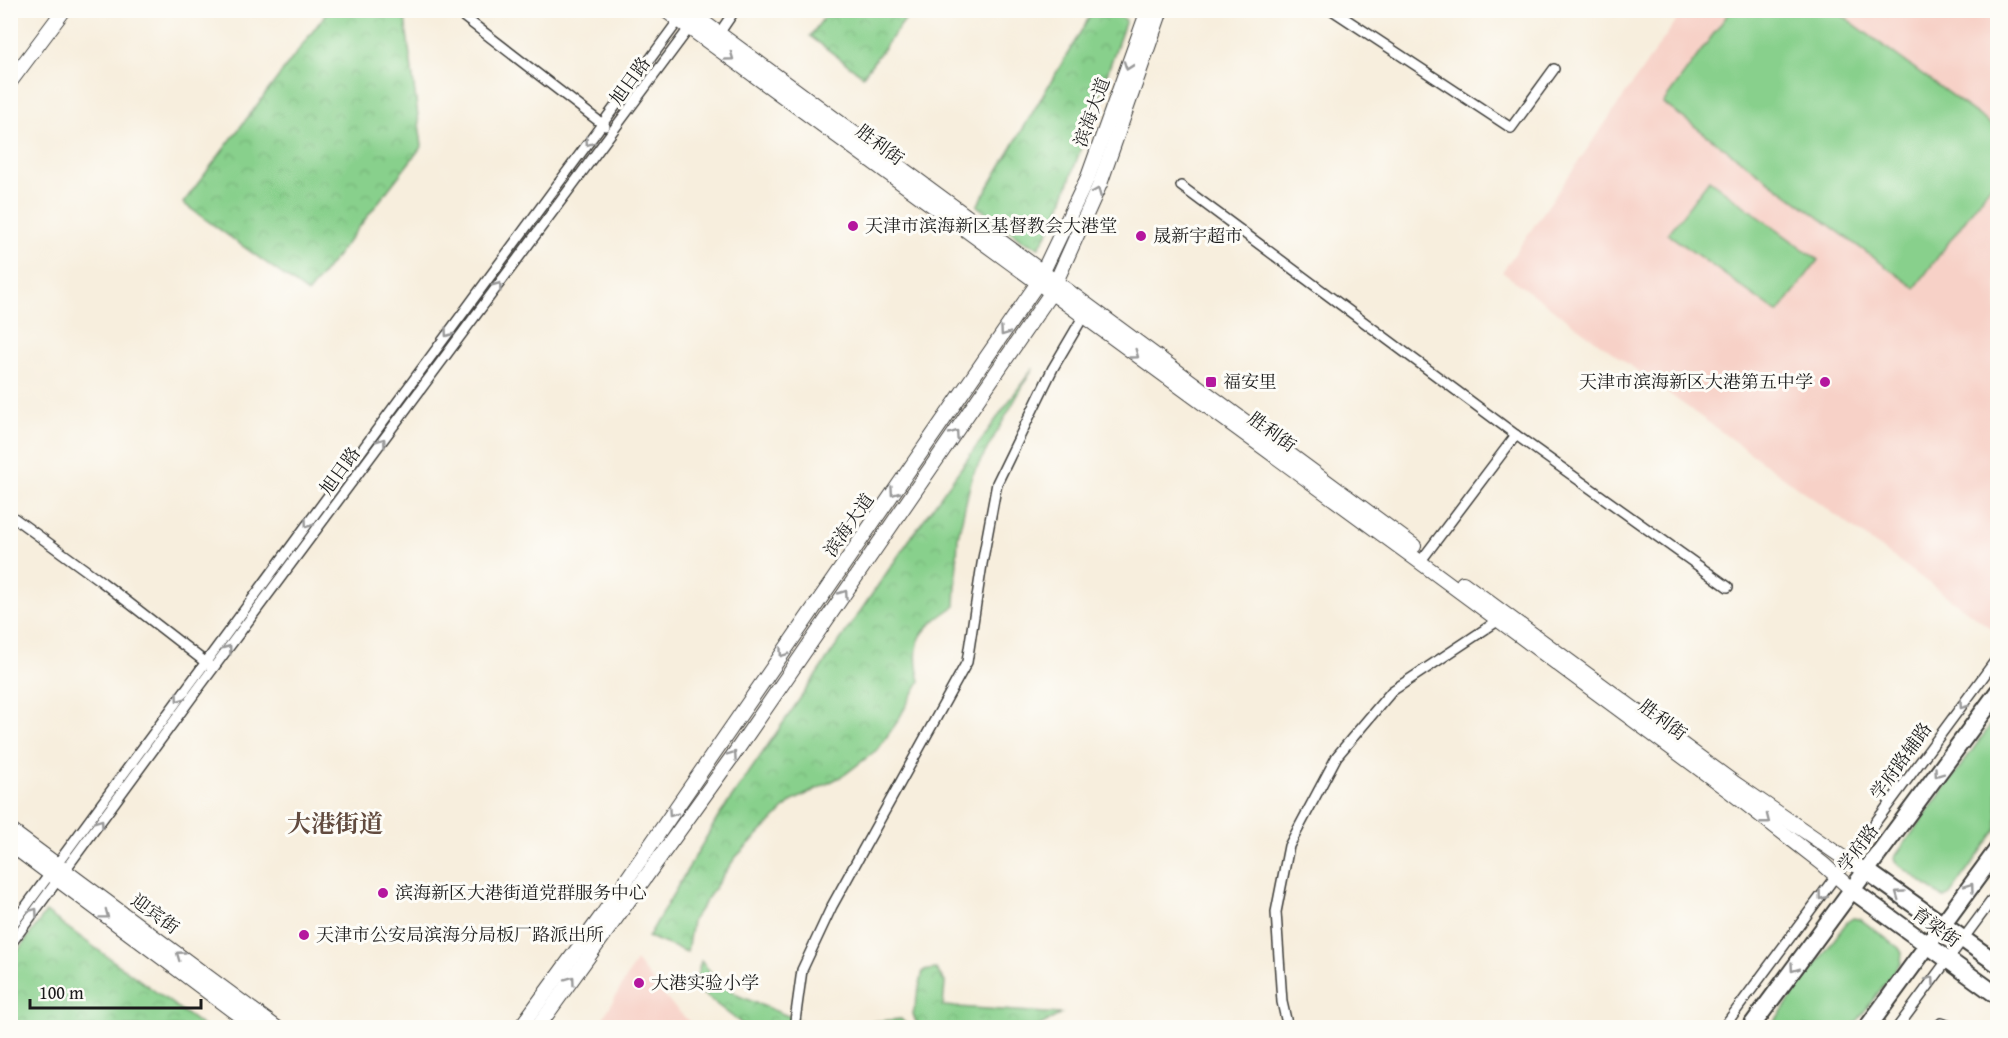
<svg xmlns="http://www.w3.org/2000/svg" width="2008" height="1038" viewBox="0 0 2008 1038" font-family="'Gentium Book Plus','Noto Serif SC',serif">
	<defs>
		<pattern id="park-crowns" width="20" height="18" patternUnits="userSpaceOnUse" patternTransform="scale(1.5)"><rect width="20" height="18" fill="#88d08c"/><path d="M2 6a3 3 0 1 1 6 0M12 15a3 3 0 1 1 6 0" fill="none" stroke="#75b278"/></pattern>
	</defs>
	<rect width="100%" height="100%" fill="#fdfcf7"/>
	<filter id="ink" filterUnits="userSpaceOnUse"><feTurbulence type="fractalNoise" baseFrequency=".0167" numOctaves="2"/><feDisplacementMap in="SourceGraphic" scale="12" xChannelSelector="R" yChannelSelector="G"/><feConvolveMatrix kernelMatrix="1 2 1 2 8 2 1 2 1" color-interpolation-filters="sRGB"/></filter>
	<filter id="wash" filterUnits="userSpaceOnUse"><feTurbulence type="fractalNoise" baseFrequency=".008" numOctaves="4" result="noise"/><feDisplacementMap in="SourceGraphic" scale="24" xChannelSelector="R" yChannelSelector="G"/><feGaussianBlur stdDeviation="1.35" result="paint"/><feColorMatrix in="noise" values="0 0 0 0 0 0 0 0 0 0 0 0 0 0 0 0 0 1.4 0 .05"/><feComposite in="paint" operator="in"/></filter>
	<g filter="url(#wash)">
		<rect width="100%" height="100%" fill="#f7eedd"/>
		<g fill="#f7d1c7">
			<path d="M 1683,11 L 1997,11 L 1997,630 L 1996,632 L 1502,272 Z"/>
			<path d="M 636,961 L 671,1004 L 695,1027 L 598,1027 Z"/>
		</g>
		<g fill="#88d08c" stroke="#527654" stroke-width="1.5">
			<path d="M 1731,10 L 1836,11 L 1997,129 L 1997,177 L 1915,288 L 1663,103 Z"/>
			<path d="M 1709,180 L 1818,260 L 1778,313 L 1668,234 Z"/>
			<path d="M 1997,716 L 1997,829 L 1950,895 L 1944,898 L 1895,862 L 1894,858 Z"/>
			<path d="M 1853,918 L 1860,919 L 1899,948 L 1902,953 L 1901,962 L 1853,1027 L 1770,1027 L 1847,922 Z"/>
		</g>
		<g fill="url(#park-crowns)" stroke="#527654" stroke-width="1.5">
			<path d="M 906,10 L 910,13 L 863,76 L 810,36 L 829,11 Z"/>
			<path d="M 328,11 L 404,11 L 422,146 L 308,293 L 183,203 Z"/>
			<path d="M 1093,11 L 1112,11 L 1126,20 L 1056,219 L 1039,247 L 1025,242 L 977,206 Z"/>
			<path d="M 1033,368 L 972,476 L 958,537 L 955,606 C 922,628 909,639 920,681 L 897,722 L 878,749 L 844,775 L 791,802 L 735,858 L 692,921 L 687,952 L 648,937 L 717,819 L 912,536 Z"/>
			<path d="M 46,912 L 204,1027 L 11,1027 L 11,960 Z"/>
			<path d="M 701,961 L 720,983 L 739,996 L 803,1022 L 827,1026 L 901,1019 L 908,1027 L 746,1027 L 694,987 Z"/>
			<path d="M 936,969 L 945,982 L 943,1006 L 1061,1014 L 1037,1027 L 923,1027 L 916,1022 L 913,1014 L 923,971 Z"/>
		</g>
	</g>
	<g filter="url(#ink)">
		<g fill="none" stroke-linecap="round" stroke-linejoin="round">
			<defs>
				<g id="street">
					<path d="M 455,10 L 605,126"/>
					<path d="M 1332,10 L 1511,128 L 1554,69"/>
					<path d="M 716,38 L 735,10"/>
					<path d="M 1181,186 L 1516,435 L 1728,587"/>
					<path d="M 10,515 L 102,582 L 209,665"/>
					<path d="M 1420,562 L 1516,435"/>
					<path d="M 10,928 L 681,17"/>
					<path d="M 10,945 L 200,686 L 693,23"/>
					<path d="M 794,1028 L 802,970 L 832,906 L 967,662 L 982,564 L 997,483 L 1053,368 L 1083,317"/>
					<path d="M 1288,1028 L 1282,1002 L 1276,912 L 1289,846 L 1337,756 L 1392,691 L 1502,618"/>
					<path d="M 1723,1028 L 1998,657"/>
					<path d="M 1897,1028 L 1998,892"/>
					<path d="M 1935,1028 L 1941,1023 L 1955,1028"/>
				</g>
				<g id="secondary">
					<path d="M 665,10 L 1420,562 L 1728,790 L 1823,864 L 1852,890"/>
					<path d="M 687,10 L 1414,546"/>
					<path d="M 10,82 L 64,10"/>
					<path d="M 1463,583 L 1733,782 L 1848,861 L 1867,871"/>
					<path d="M 10,830 L 277,1028"/>
					<path d="M 10,844 L 256,1028"/>
					<path d="M 520,1028 L 603,914 L 1037,284 L 1088,177 L 1148,10"/>
					<path d="M 537,1028 L 732,757 L 1051,293 L 1100,184 L 1161,10"/>
				</g>
				<g id="highway">
					<path d="M 1867,871 L 1998,964"/>
					<path d="M 1852,890 L 1998,996"/>
					<path d="M 1750,1028 L 1998,692"/>
					<path d="M 1867,1028 L 1998,849"/>
				</g>
			</defs>
			<use href="#street" stroke="#3d3c39" stroke-width="12"/>
			<use href="#secondary" stroke="#3d3c39" stroke-width="16"/>
			<use href="#highway" stroke="#3d3c39" stroke-width="20"/>
			<use href="#street" stroke="#fff" stroke-width="9"/>
			<use href="#secondary" stroke="#fff" stroke-width="14"/>
			<use href="#highway" stroke="#fff" stroke-width="16"/>
		</g>
		<defs><path id="oneway-chevron" d="M-2-3.5L2.5 0L-2 3.5" fill="none" stroke-width="1.6" stroke-linecap="round" stroke-linejoin="round" transform="scale(1.5)"/></defs>
		<g stroke="#999">
			<use href="#oneway-chevron" transform="translate(730 57) rotate(36)"/>
			<use href="#oneway-chevron" transform="translate(1128 66) rotate(109)"/>
			<use href="#oneway-chevron" transform="translate(589 142) rotate(126)"/>
			<use href="#oneway-chevron" transform="translate(1097 192) rotate(-67)"/>
			<use href="#oneway-chevron" transform="translate(498 286) rotate(-53)"/>
			<use href="#oneway-chevron" transform="translate(1004 332) rotate(125)"/>
			<use href="#oneway-chevron" transform="translate(448 333) rotate(126)"/>
			<use href="#oneway-chevron" transform="translate(1135 355) rotate(36)"/>
			<use href="#oneway-chevron" transform="translate(955 434) rotate(-55)"/>
			<use href="#oneway-chevron" transform="translate(382 442) rotate(-54)"/>
			<use href="#oneway-chevron" transform="translate(894 492) rotate(125)"/>
			<use href="#oneway-chevron" transform="translate(308 524) rotate(126)"/>
			<use href="#oneway-chevron" transform="translate(844 594) rotate(-55)"/>
			<use href="#oneway-chevron" transform="translate(228 649) rotate(-53)"/>
			<use href="#oneway-chevron" transform="translate(783 653) rotate(125)"/>
			<use href="#oneway-chevron" transform="translate(179 698) rotate(126)"/>
			<use href="#oneway-chevron" transform="translate(1963 705) rotate(126)"/>
			<use href="#oneway-chevron" transform="translate(733 755) rotate(-55)"/>
			<use href="#oneway-chevron" transform="translate(1938 773) rotate(126)"/>
			<use href="#oneway-chevron" transform="translate(672 813) rotate(125)"/>
			<use href="#oneway-chevron" transform="translate(1766 820) rotate(38)"/>
			<use href="#oneway-chevron" transform="translate(100 823) rotate(-54)"/>
			<use href="#oneway-chevron" transform="translate(1970 887) rotate(-54)"/>
			<use href="#oneway-chevron" transform="translate(1899 894) rotate(-144)"/>
			<use href="#oneway-chevron" transform="translate(1822 896) rotate(127)"/>
			<use href="#oneway-chevron" transform="translate(34 912) rotate(-54)"/>
			<use href="#oneway-chevron" transform="translate(105 915) rotate(37)"/>
			<use href="#oneway-chevron" transform="translate(180 955) rotate(-144)"/>
			<use href="#oneway-chevron" transform="translate(1794 968) rotate(126)"/>
			<use href="#oneway-chevron" transform="translate(571 980) rotate(-54)"/>
			<use href="#oneway-chevron" transform="translate(1931 980) rotate(-54)"/>
		</g>
	</g>
	<g fill="#b5179e" stroke="#fdfcf7" stroke-width="2">
		<circle cx="853" cy="226" r="6"/>
		<circle cx="1141" cy="236" r="6"/>
		<rect x="1205" y="376" width="12" height="12" rx="3"/>
		<circle cx="1825" cy="382" r="6"/>
		<circle cx="383" cy="893" r="6"/>
		<circle cx="304" cy="935" r="6"/>
		<circle cx="639" cy="983" r="6"/>
	</g>
	<g text-anchor="middle" stroke-width="6" stroke-linejoin="round" paint-order="stroke">
		<g font-size="18" fill="#1c1c1c" stroke="#fdfcf7">
			<text transform="translate(630 81) rotate(-54)" y="6">旭日路</text>
			<text transform="translate(1092 112) rotate(-70)" y="6">滨海大道</text>
			<text transform="translate(880 145) rotate(37)" y="6">胜利街</text>
			<text transform="translate(1272 432) rotate(36)" y="6">胜利街</text>
			<text transform="translate(340 471) rotate(-54)" y="6">旭日路</text>
			<text transform="translate(849 525) rotate(-55)" y="6">滨海大道</text>
			<text transform="translate(1663 720) rotate(37)" y="6">胜利街</text>
			<text transform="translate(1901 761) rotate(-54)" y="6">学府路辅路</text>
			<text transform="translate(1858 848) rotate(-53)" y="6">学府路</text>
			<text transform="translate(155 914) rotate(36)" y="6">迎宾街</text>
			<text transform="translate(1936 927) rotate(36)" y="6">育梁街</text>
		</g>
		<g font-size="18" fill="#1c1c1c" stroke="#fdfcf7" text-anchor="start">
			<text x="865" y="232">天津市滨海新区基督教会大港堂</text>
			<text x="1153" y="242">晟新宇超市</text>
			<text x="1223" y="388">福安里</text>
			<text x="1813" y="388" text-anchor="end">天津市滨海新区大港第五中学</text>
			<text x="395" y="899">滨海新区大港街道党群服务中心</text>
			<text x="316" y="941">天津市公安局滨海分局板厂路派出所</text>
			<text x="651" y="989">大港实验小学</text>
		</g>
		<g font-size="24" font-weight="bold" fill="#624b3f" stroke="#fdfcf7">
			<text x="335" y="832">大港街道</text>
		</g>
	</g>
	<rect width="2008" height="1038" fill="none" stroke="#fdfcf7" stroke-width="36"/>
	<path d="M30 999v9h171v-9" fill="none" stroke="#1c1c1c" stroke-width="3"/>
	<text x="39" y="999" font-size="18" fill="#1c1c1c" stroke="#fdfcf7" stroke-width="4.5" paint-order="stroke">100 m</text>
</svg>
